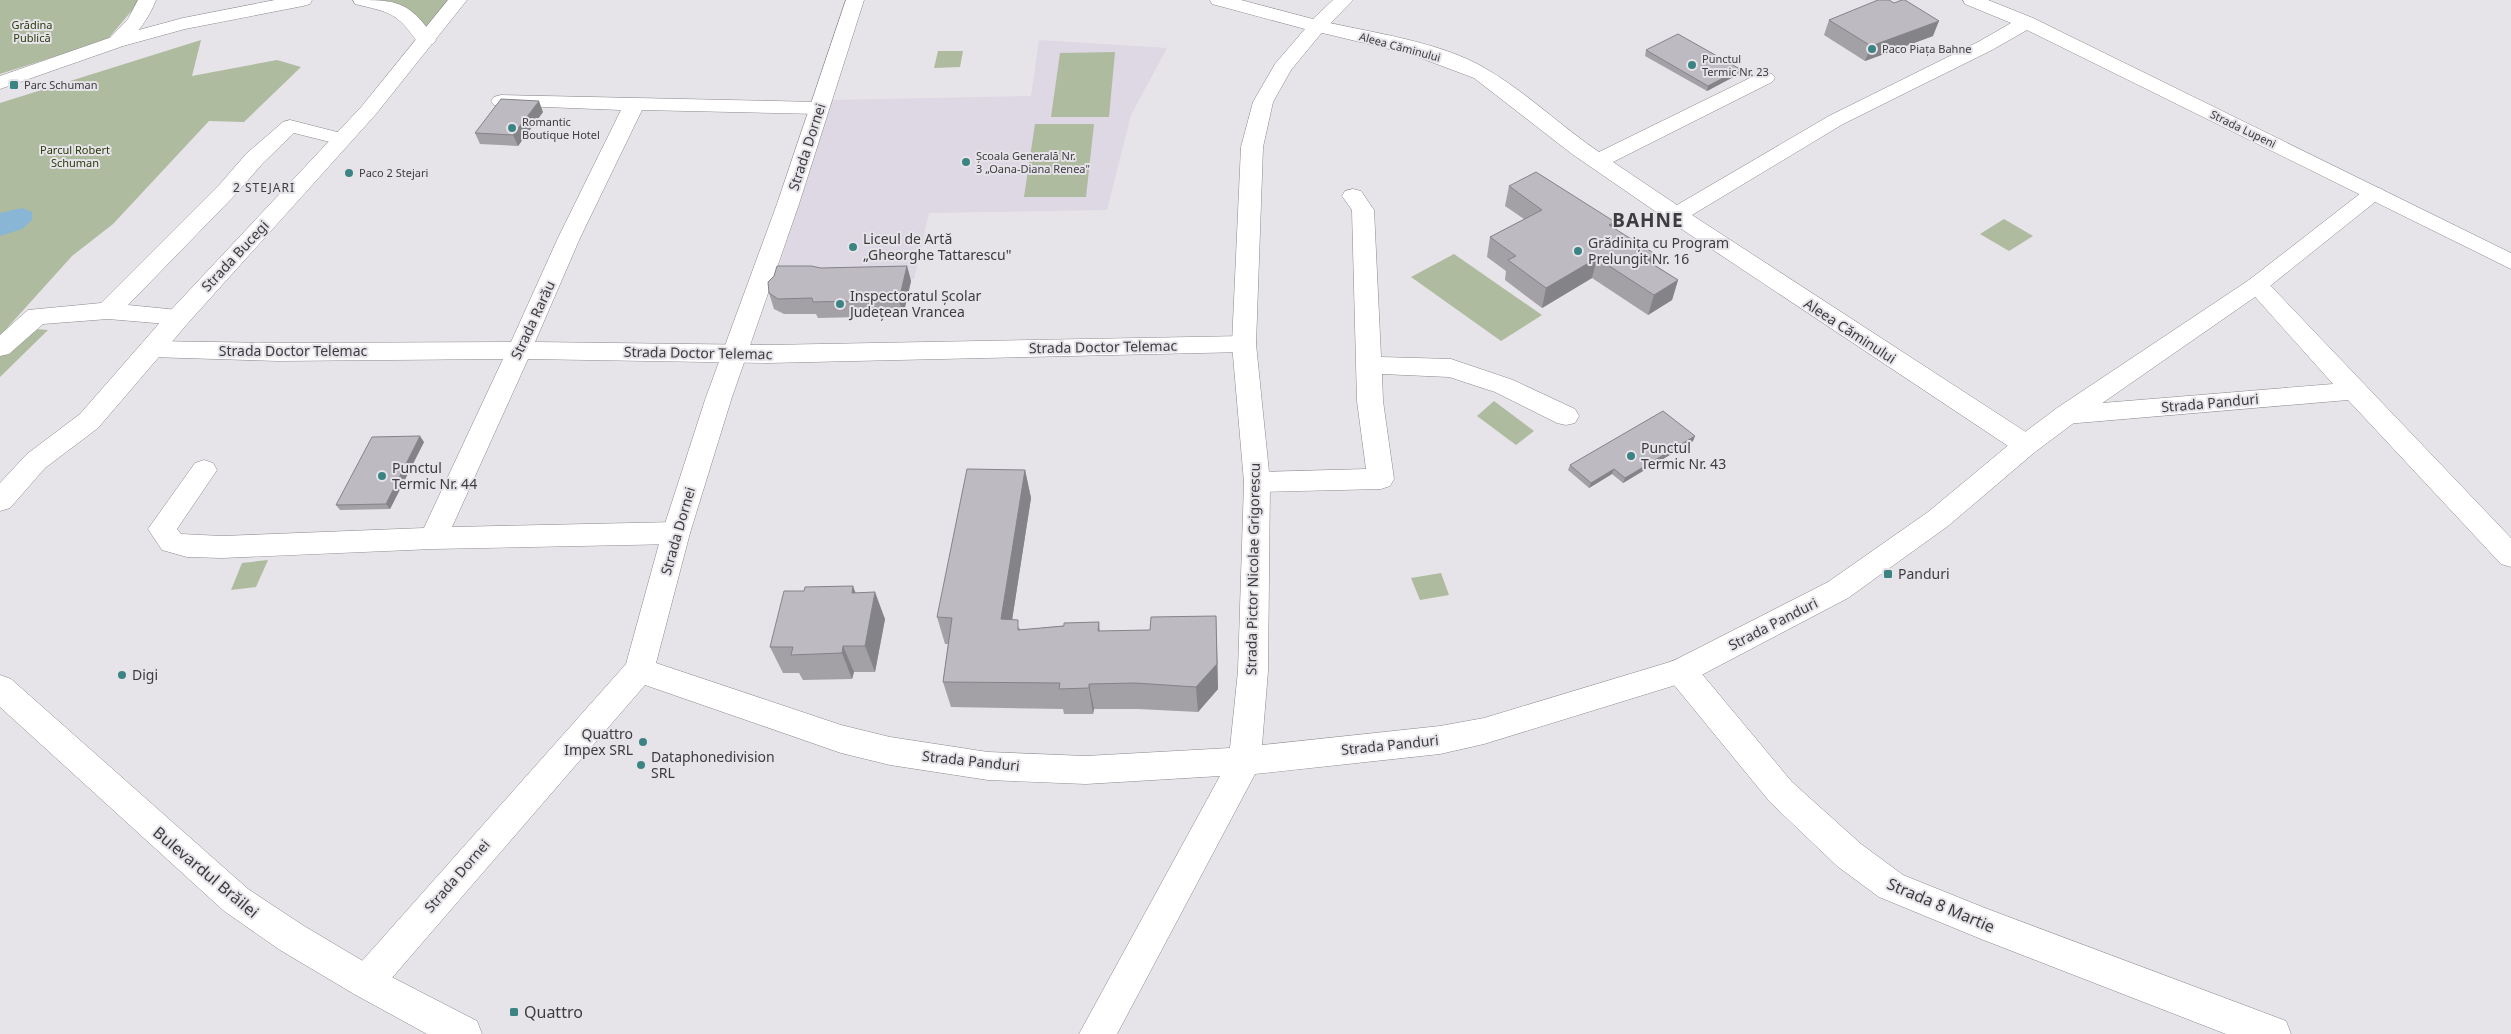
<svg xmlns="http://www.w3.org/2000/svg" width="2511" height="1034" viewBox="0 0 2511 1034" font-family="'Noto Sans',sans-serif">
	<rect width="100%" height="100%" fill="#e6e3e9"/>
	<path fill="#ded7e4" d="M 1039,40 L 1167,48 L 1131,115 L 1107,210 L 929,213 L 914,279 L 774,282 L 832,100 L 1031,96 Z"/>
	<g fill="#aebb9f">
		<path d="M 0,0 L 138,0 L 134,8 L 107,40 L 0,74 Z"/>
		<path d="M 362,0 L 458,0 L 426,40 L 414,23 Z"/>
		<path d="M 201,40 L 192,76 L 277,60 L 301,67 L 244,122 L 209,121 L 113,224 L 72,256 L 8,327 L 48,330 L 0,377 L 0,103 Z"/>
		<path d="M 938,51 L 963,51 L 960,67 L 934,68 Z"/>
		<path d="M 1115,52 L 1109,117 L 1051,117 L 1060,53 Z"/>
		<path d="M 1035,124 L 1094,124 L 1086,197 L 1024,197 Z"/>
		<path d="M 2004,219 L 2033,236 L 2009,251 L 1980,234 Z"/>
		<path d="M 1454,254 L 1542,315 L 1501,341 L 1411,277 Z"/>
		<path d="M 1494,401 L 1534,431 L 1516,445 L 1477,416 Z"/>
		<path d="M 268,560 L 256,587 L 231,590 L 242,563 Z"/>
		<path d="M 1441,573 L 1449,595 L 1420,600 L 1411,578 Z"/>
	</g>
	<path fill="#89b6d5" d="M 22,208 L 32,212 L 32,220 L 22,229 L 0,236 L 0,213 Z"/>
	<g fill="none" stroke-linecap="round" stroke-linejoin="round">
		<defs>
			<g id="minor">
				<path d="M 1963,0 L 1988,0 L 2033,18 L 2511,253 L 2511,269 L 2027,30 L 1992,50 L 1843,124 L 1692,215 L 2035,438 L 2039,445 L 2035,452 L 2026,455 L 2017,452 L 1668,220 L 1572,154 L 1474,78 L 1410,54 L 1310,30 L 1307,26 L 1310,22 L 1317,20 C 1371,33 1441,41 1488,70 C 1526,92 1562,127 1599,152 L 1758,74 L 1765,72 L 1772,74 L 1775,78 L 1772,82 L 1613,162 L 1677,205 L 1829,116 L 1978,42 L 2011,23 L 1965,4 Z"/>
				<path d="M 501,95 L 819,102 L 826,104 L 829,108 L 826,112 L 819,114 L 642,110 L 580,238 L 535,342 L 768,345 L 1244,336 L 1253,338 L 1256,344 L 1253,350 L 1244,352 L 768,363 L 528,359 L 452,527 L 676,522 L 686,525 L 690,533 L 686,541 L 676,544 L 433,549 L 222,558 L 187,557 L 162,550 L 148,529 L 195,463 L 204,460 L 213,463 L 217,470 L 177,529 L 181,534 L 222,536 L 424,528 L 503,359 L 278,361 L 151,357 L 142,355 L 139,349 L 142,343 L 151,341 L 278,343 L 511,342 L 558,238 L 621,110 L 494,105 L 491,101 L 494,97 Z"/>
				<path d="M 290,120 L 349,135 L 353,139 L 349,143 L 342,145 L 294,133 L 263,163 L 236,194 L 128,305 L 188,311 L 191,317 L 188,323 L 179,325 L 108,319 L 43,324 L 9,354 L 0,356 L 0,335 L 28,310 L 101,303 L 220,184 L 247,153 L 283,122 Z"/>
				<path d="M 1353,189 L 1361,191 L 1374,210 L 1381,357 L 1451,359 L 1513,380 L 1575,409 L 1579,416 L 1575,423 L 1566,425 L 1557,423 L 1495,392 L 1449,377 L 1382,374 L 1383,401 L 1394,479 L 1390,486 L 1381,489 L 1257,492 L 1247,489 L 1244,482 L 1247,475 L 1257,472 L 1366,469 L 1357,401 L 1352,210 L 1342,196 L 1345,191 Z"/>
				<path d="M 2257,277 L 2265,280 L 2511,538 L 2511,567 L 2501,564 L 2348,400 L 2066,424 L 2057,422 L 2053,415 L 2057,408 L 2066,406 L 2333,384 L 2249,290 L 2245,285 L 2249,280 Z"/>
				<path d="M 1681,658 L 1692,662 L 1792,782 L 1861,844 L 1903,875 L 1985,908 L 2273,1016 L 2286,1021 L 2291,1034 L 2226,1034 L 1981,939 L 1879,897 L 1837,866 L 1770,802 L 1670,680 L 1666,671 L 1670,662 Z"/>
			</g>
			<g id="tertiary">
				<path d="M 138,0 L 156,0 C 149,18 138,33 123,46 L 109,46 L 106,42 L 128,19 Z"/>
				<path d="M 846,0 L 864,0 L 799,204 L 731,400 L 690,533 L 656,663 L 841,725 L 890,737 L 988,752 L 1086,756 L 1230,748 L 1238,671 L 1244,482 L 1232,344 L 1241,147 L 1253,102 L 1275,64 L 1305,29 L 1212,4 L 1210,0 L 1241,0 L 1313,19 L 1333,0 L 1353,0 L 1324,30 L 1291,70 L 1273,102 L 1263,147 L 1256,344 L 1270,482 L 1268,671 L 1262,745 L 1440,726 L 1484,718 L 1673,661 L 1828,582 L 1928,512 L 2017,438 L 2057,408 L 2249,280 L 2366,189 L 2374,187 L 2382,189 L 2385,194 L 2265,290 L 2075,422 L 2035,452 L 1948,526 L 1848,598 L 1692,680 L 1484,744 L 1440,754 L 1255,774 L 1117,1034 L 1079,1034 L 1220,776 L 1086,784 L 988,780 L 890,765 L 841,753 L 645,685 L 378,994 L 366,999 L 354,994 L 348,982 L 354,970 L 626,664 L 662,533 L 705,400 L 777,204 Z"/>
			</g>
			<g id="secondary">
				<path d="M 275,0 L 312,0 L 310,4 L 303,6 L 185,29 L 123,46 L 0,89 L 0,76 L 109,38 L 183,18 Z"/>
				<path d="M 353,0 C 399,0 409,1 436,40 L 433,44 L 419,44 C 396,12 392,13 355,4 Z"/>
			</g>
			<g id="primary">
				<path d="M 448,0 L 467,0 L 376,114 L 188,323 L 98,428 L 45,468 L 10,508 L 0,511 L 0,483 L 27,454 L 80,414 L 170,311 L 362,106 Z"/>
				<path d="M 0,675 L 11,679 L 248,889 L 304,926 L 378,970 L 477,1021 L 482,1034 L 427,1034 L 354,994 L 280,950 L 224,911 L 0,707 Z"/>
			</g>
		</defs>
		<use href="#minor" stroke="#8b898e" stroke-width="1"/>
		<use href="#tertiary" stroke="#8b898e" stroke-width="1"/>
		<use href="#secondary" stroke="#8b898e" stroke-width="1"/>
		<use href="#primary" stroke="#8b898e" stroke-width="1"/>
		<use href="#minor" fill="#fff" fill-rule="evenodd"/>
		<use href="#tertiary" fill="#fff" fill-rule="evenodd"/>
		<use href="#secondary" fill="#fff" fill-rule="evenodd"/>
		<use href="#primary" fill="#fff" fill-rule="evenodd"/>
	</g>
	<g fill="#a3a1a6">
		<path d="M 1829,20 L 1933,36 L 1865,61 L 1824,35 Z"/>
		<path d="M 1646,50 L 1740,69 L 1739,74 L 1707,91 L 1645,56 Z"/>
		<path d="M 543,112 L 518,146 L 480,144 L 475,133 Z"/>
		<path d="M 1509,186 L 1615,222 L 1613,228 L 1652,263 L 1678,280 L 1672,300 L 1648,315 L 1592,278 L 1542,308 L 1505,280 L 1506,271 L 1487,257 L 1490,237 L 1524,219 L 1505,206 Z"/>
		<path d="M 907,266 L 911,281 L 903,316 L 818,318 L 816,314 L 784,314 L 774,309 L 769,293 L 774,276 L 821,268 Z"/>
		<path d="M 1695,436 L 1693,441 L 1623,483 L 1612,474 L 1589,488 L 1568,470 L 1570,465 Z"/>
		<path d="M 424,442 L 390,509 L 340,510 L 336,505 Z"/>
		<path d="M 1025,470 L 1031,498 L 1012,620 L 1021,630 L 1099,622 L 1100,631 L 1217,642 L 1218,689 L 1198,712 L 1138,709 L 1094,709 L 1093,714 L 1064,714 L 1063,709 L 951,707 L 943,682 L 948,644 L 945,644 L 937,617 Z"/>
		<path d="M 856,593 L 885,619 L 875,672 L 854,672 L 852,679 L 803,680 L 799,673 L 783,673 L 770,647 Z"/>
	</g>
	<g fill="#848387">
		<path d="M 1939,21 L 1933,36 L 1865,61 L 1871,46 Z"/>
		<path d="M 1740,69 L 1739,74 L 1707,91 L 1708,86 Z"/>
		<path d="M 539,101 L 543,112 L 518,146 L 513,135 Z"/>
		<path d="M 1615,222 L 1610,242 L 1609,225 Z"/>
		<path d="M 1655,254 L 1649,274 L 1646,260 Z"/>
		<path d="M 1597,258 L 1592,278 L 1542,308 L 1546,288 Z"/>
		<path d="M 907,266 L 911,281 L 903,316 L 899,300 Z"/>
		<path d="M 1678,280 L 1672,300 L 1648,315 L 1654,295 Z"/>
		<path d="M 420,436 L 424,442 L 390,509 L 386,504 Z"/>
		<path d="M 1695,436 L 1693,441 L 1623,483 L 1625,478 Z"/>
		<path d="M 1614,469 L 1612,474 L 1589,488 L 1591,483 Z"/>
		<path d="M 1025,470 L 1031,498 L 1008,646 L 1001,619 Z"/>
		<path d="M 853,586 L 863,613 L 852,593 Z"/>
		<path d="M 875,592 L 885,619 L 875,672 L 865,646 Z"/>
		<path d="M 1216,616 L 1218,689 L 1198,712 L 1196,687 Z"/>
		<path d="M 843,646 L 854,672 L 852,679 L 842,653 Z"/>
		<path d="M 1089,684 L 1094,709 L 1093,714 L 1089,688 Z"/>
	</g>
	<g fill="#bdbbc1" stroke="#848387">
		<path d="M 1878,0 L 1889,0 L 1894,3 L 1902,0 L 1905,0 L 1939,21 L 1871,46 L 1829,20 Z"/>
		<path d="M 1678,34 L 1740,69 L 1708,86 L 1646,50 Z"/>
		<path d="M 501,99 L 539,101 L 513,135 L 475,133 Z"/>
		<path d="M 1536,172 L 1615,222 L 1609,225 L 1655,254 L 1646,260 L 1678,280 L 1654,295 L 1597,258 L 1546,288 L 1508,260 L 1516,256 L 1490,237 L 1542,210 L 1509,186 Z"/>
		<path d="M 777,266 L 811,266 L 821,268 L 907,266 L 899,300 L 813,302 L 812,298 L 778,299 L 769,293 L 768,282 L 774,276 Z"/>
		<path d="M 1663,411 L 1695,436 L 1625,478 L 1614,469 L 1591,483 L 1570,465 Z"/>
		<path d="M 420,436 L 386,504 L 336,505 L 372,437 Z"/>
		<path d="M 967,469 L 1025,470 L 1001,619 L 1018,620 L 1018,630 L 1064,626 L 1064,623 L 1099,622 L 1098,631 L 1150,630 L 1151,617 L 1216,616 L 1217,664 L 1196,687 L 1135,683 L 1089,684 L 1089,688 L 1059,689 L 1060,683 L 943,682 L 952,618 L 937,617 Z"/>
		<path d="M 853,586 L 852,593 L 875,592 L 865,646 L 843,646 L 842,653 L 791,655 L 793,647 L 770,647 L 784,591 L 804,591 L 805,587 Z"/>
	</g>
	<g fill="#3c8483" stroke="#e6e3e9" stroke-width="2">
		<circle cx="1872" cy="49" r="5"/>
		<circle cx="1692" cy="65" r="5"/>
		<rect x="9" y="80" width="10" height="10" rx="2.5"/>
		<circle cx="512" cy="128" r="5"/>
		<circle cx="966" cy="162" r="5"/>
		<circle cx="349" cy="173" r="5"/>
		<circle cx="853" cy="247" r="5"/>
		<circle cx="1578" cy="251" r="5"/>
		<circle cx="840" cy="304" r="5"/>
		<circle cx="1631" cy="456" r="5"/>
		<circle cx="382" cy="476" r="5"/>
		<rect x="1883" y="569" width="10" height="10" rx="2.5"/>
		<circle cx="122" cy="675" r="5"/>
		<circle cx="643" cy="742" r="5"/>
		<circle cx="641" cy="765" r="5"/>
		<rect x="509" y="1007" width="10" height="10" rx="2.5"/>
	</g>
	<g text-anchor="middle" stroke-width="4" stroke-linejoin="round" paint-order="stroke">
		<g font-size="11" fill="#2a3c09" stroke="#e6e3e9">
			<text x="32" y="29">Grădina<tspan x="32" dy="13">Publică</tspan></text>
			<text x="75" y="154">Parcul Robert<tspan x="75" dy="13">Schuman</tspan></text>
		</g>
		<g font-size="11" fill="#3d3c3e" stroke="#e6e3e9">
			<text transform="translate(1400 47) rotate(15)" y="4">Aleea Căminului</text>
			<text transform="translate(2243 129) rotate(26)" y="4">Strada Lupeni</text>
		</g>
		<g font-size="11" fill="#3d3c3e" stroke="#e6e3e9" text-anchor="start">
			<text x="1882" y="53">Paco Piața Bahne</text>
			<text x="1702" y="63">Punctul<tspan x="1702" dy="13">Termic Nr. 23</tspan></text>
			<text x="24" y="89">Parc Schuman</text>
			<text x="522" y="126">Romantic<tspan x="522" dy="13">Boutique Hotel</tspan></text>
			<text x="976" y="160">Școala Generală Nr.<tspan x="976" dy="13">3 „Oana-Diana Renea"</tspan></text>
			<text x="359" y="177">Paco 2 Stejari</text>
		</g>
		<g font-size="12" letter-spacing="1" fill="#3d3c3e" stroke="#e6e3e9">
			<text x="264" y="192">2 STEJARI</text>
		</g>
		<g font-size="14" fill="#3d3c3e" stroke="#e6e3e9">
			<text transform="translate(807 147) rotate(-72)" y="5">Strada Dornei</text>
			<text transform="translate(235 256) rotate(-47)" y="5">Strada Bucegi</text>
			<text transform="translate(533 320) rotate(-65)" y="5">Strada Rarău</text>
			<text transform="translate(1850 331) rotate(33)" y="5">Aleea Căminului</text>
			<text transform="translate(1103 347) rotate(-1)" y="5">Strada Doctor Telemac</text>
			<text x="293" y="356">Strada Doctor Telemac</text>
			<text transform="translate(698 353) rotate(1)" y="5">Strada Doctor Telemac</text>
			<text transform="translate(2210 403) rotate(-5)" y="5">Strada Panduri</text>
			<text transform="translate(678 531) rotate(-74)" y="5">Strada Dornei</text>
			<text transform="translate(1253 569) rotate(-89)" y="5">Strada Pictor Nicolae Grigorescu</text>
			<text transform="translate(1773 624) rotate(-27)" y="5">Strada Panduri</text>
			<text transform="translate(1390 745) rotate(-6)" y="5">Strada Panduri</text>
			<text transform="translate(971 761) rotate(6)" y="5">Strada Panduri</text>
			<text transform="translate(457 876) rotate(-49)" y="5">Strada Dornei</text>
		</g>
		<g font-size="14" fill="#3d3c3e" stroke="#e6e3e9" text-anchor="start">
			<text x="863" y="244">Liceul de Artă<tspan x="863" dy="16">„Gheorghe Tattarescu"</tspan></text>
			<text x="1588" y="248">Grădinița cu Program<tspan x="1588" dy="16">Prelungit Nr. 16</tspan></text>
			<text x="850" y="301">Inspectoratul Școlar<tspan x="850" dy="16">Județean Vrancea</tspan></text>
			<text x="1641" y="453">Punctul<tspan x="1641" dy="16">Termic Nr. 43</tspan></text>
			<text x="392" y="473">Punctul<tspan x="392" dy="16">Termic Nr. 44</tspan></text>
			<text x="1898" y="579">Panduri</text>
			<text x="132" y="680">Digi</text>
			<text x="633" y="739" text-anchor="end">Quattro<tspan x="633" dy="16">Impex SRL</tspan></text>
			<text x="651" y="762">Dataphonedivision<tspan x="651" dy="16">SRL</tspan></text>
		</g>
		<g font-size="16" fill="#3d3c3e" stroke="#e6e3e9">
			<text transform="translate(206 872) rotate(40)" y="6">Bulevardul Brăilei</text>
			<text transform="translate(1941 905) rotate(23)" y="6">Strada 8 Martie</text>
		</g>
		<g font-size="16" fill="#3d3c3e" stroke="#e6e3e9" text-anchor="start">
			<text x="524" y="1018">Quattro</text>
		</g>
		<g font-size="19" font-weight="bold" letter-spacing="1" fill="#3d3c3e" stroke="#e6e3e9">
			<text x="1648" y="227">BAHNE</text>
		</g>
	</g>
</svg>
